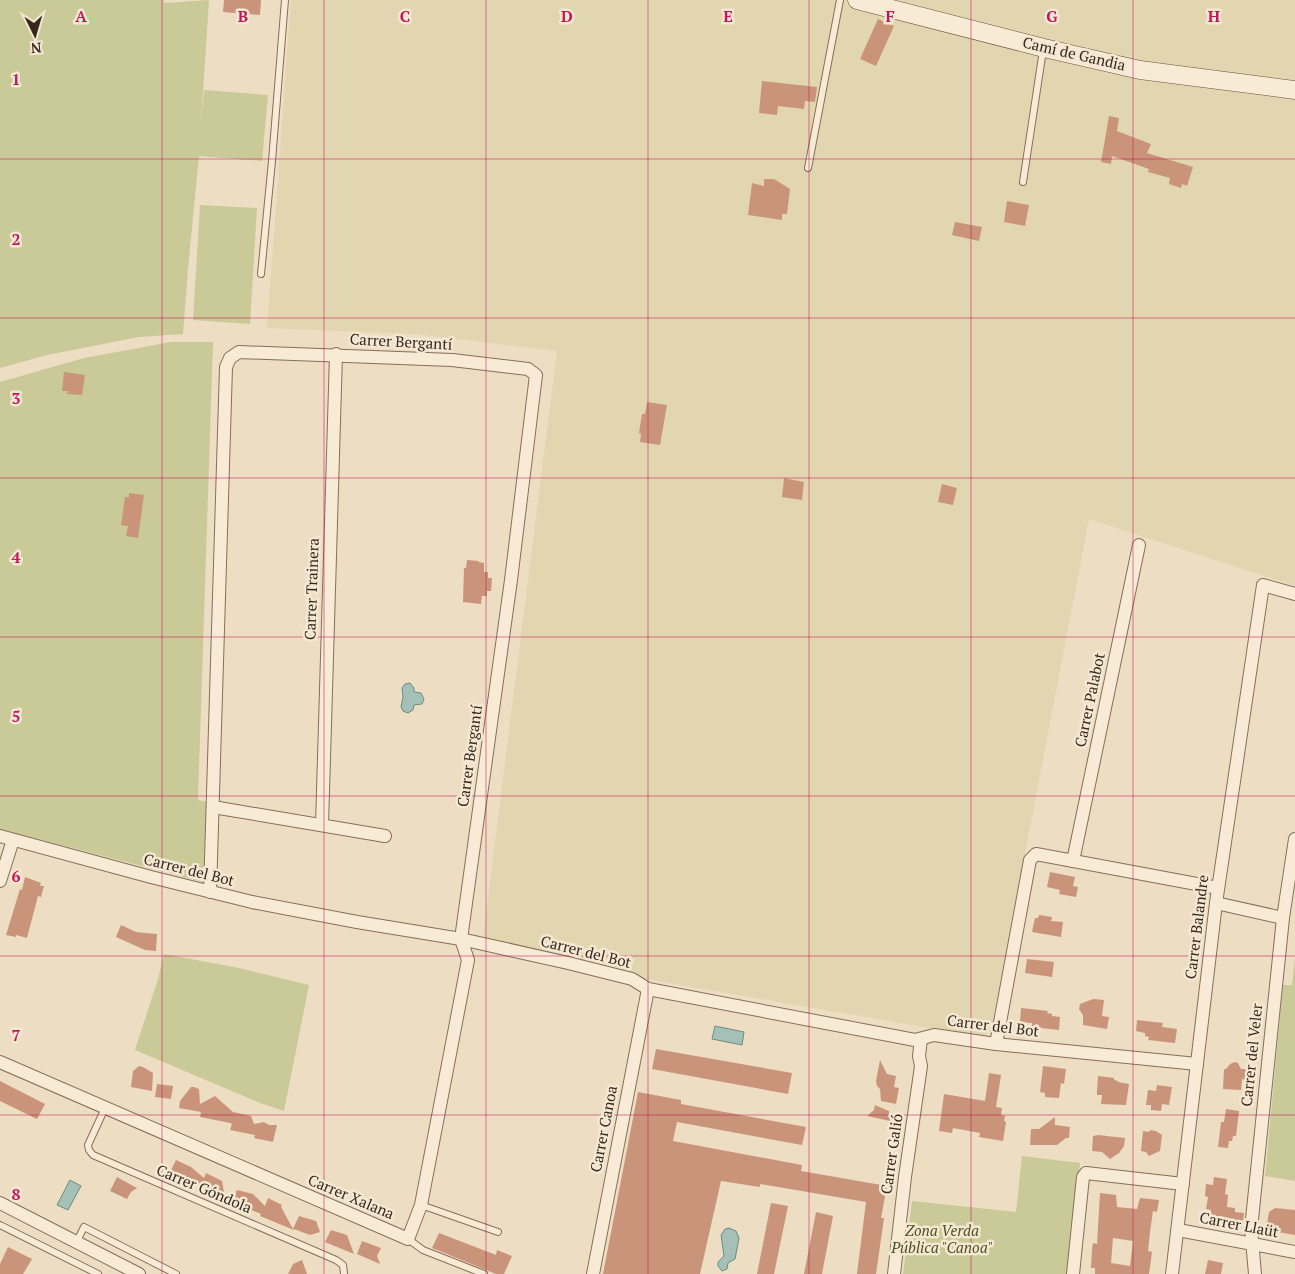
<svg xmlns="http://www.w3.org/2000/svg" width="1295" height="1274" viewBox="0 0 1295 1274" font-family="'PT Serif',serif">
	<rect width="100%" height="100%" fill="#edddc3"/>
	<path fill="#e2d6b0" d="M 291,0 L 1295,0 L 1295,586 L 1089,519 L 991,1031 L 981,1037 L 617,974 L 585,965 L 575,954 L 558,958 L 483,937 L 557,351 L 415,334 L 267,328 Z"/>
	<g fill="#c9ca97">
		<path d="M 0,0 L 164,0 L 164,3 L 209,0 L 201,122 L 204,90 L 268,95 L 262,161 L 199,156 L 188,269 L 183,334 L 139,337 L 47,355 L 0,368 Z"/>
		<path d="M 200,205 L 257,208 L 250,324 L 193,320 Z"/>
		<path d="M 171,342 L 213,342 L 198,800 L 207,802 L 203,882 L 0,829 L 0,382 L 84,358 Z"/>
		<path d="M 164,954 L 239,968 L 309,985 L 284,1111 L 260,1103 L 135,1050 L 158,979 Z"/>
		<path d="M 1295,958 L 1295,1181 L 1265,1176 L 1283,985 L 1292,985 Z"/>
		<path d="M 1022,1156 L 1080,1163 L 1068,1274 L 903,1274 L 912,1201 L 1016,1212 Z"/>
	</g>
	<g fill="#a5c0b6" stroke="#6c8d82">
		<path d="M 410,683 L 414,688 L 414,692 L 421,693 L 424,699 L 422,704 L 414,705 L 413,710 L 408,713 L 403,711 L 401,707 L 403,697 L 402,688 L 405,684 Z"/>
		<path d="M 715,1026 L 744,1032 L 742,1045 L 712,1039 Z"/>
		<path d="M 70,1180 L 81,1186 L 68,1210 L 57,1205 Z"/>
		<path d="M 729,1228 L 736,1231 L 739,1238 L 735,1259 L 728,1263 L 727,1269 L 722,1271 L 718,1266 L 718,1262 L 724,1256 L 721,1235 L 725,1229 Z"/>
	</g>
	<g fill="#ca947a" fill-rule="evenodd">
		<path d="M 224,0 L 261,0 L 260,15 L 223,12 Z"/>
		<path d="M 878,19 L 894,26 L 876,66 L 860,59 Z"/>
		<path d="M 762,81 L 817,87 L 815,102 L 805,101 L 804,109 L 778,106 L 777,115 L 759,113 Z"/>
		<path d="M 1109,116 L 1119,118 L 1117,131 L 1151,144 L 1147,153 L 1193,167 L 1187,186 L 1182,184 L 1181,188 L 1169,184 L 1170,178 L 1148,172 L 1149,169 L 1112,156 L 1111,164 L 1101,162 Z"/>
		<path d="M 764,179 L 774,179 L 790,189 L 787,214 L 782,214 L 782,220 L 748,215 L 752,183 L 764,186 Z"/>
		<path d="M 1007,201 L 1029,205 L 1025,226 L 1004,222 Z"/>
		<path d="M 955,222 L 982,227 L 979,241 L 952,235 Z"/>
		<path d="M 64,372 L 85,375 L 82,395 L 67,394 L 68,391 L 62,391 Z"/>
		<path d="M 647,402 L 667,405 L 660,445 L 640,442 L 641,434 L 639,433 L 642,414 L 645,414 Z"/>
		<path d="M 784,478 L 804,482 L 802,500 L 782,497 Z"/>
		<path d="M 942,484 L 957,488 L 953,505 L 938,502 Z"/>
		<path d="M 129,493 L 144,495 L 138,538 L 126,536 L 128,526 L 121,525 L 125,497 L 129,497 Z"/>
		<path d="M 467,560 L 479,561 L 478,562 L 484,563 L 484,572 L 488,572 L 488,578 L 492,578 L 491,591 L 487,591 L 487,596 L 482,596 L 481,604 L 463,602 L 464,568 L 466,568 Z"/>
		<path d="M 1050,872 L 1075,877 L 1073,886 L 1078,887 L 1076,897 L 1059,894 L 1060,890 L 1047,887 Z"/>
		<path d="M 25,877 L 41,883 L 40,886 L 44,886 L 41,897 L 38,896 L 27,938 L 16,935 L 16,937 L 6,935 L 20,889 L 22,890 Z"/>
		<path d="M 1039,915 L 1052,917 L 1051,921 L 1063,922 L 1061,937 L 1032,932 L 1035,918 L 1038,918 Z"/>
		<path d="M 121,925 L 136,932 L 157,934 L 156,951 L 145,950 L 116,937 Z"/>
		<path d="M 1027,959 L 1054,962 L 1052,977 L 1025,973 Z"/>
		<path d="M 1093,999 L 1104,1000 L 1102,1016 L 1109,1017 L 1107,1029 L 1083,1025 L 1083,1015 L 1079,1009 L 1080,1004 Z"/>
		<path d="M 1021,1008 L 1048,1011 L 1047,1013 L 1052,1014 L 1052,1016 L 1060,1017 L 1059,1030 L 1032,1027 L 1032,1023 L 1020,1022 Z"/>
		<path d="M 1137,1020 L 1163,1023 L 1162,1027 L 1177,1029 L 1175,1043 L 1148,1040 L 1149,1037 L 1145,1036 L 1145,1033 L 1136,1031 Z"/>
		<path d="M 656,1049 L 792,1073 L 788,1094 L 652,1069 Z"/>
		<path d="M 880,1060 L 887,1074 L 896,1076 L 894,1087 L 899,1088 L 896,1104 L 881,1101 L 880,1089 L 877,1086 L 876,1081 Z"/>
		<path d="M 1235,1062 L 1238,1063 L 1241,1069 L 1246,1069 L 1245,1080 L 1242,1079 L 1241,1090 L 1223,1089 L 1224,1069 L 1226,1069 L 1230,1064 Z"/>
		<path d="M 139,1066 L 143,1067 L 153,1073 L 152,1091 L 131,1087 L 133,1071 Z"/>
		<path d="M 1043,1066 L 1066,1069 L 1064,1084 L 1061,1083 L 1059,1098 L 1045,1097 L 1045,1093 L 1040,1092 Z"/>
		<path d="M 989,1073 L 1001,1075 L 996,1107 L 1002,1108 L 1001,1115 L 1005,1116 L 1004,1121 L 1006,1122 L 1003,1141 L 979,1137 L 980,1133 L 953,1128 L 952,1133 L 939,1131 L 944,1094 L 985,1101 Z"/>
		<path d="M 1098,1076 L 1114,1078 L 1114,1080 L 1118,1081 L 1118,1082 L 1129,1084 L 1126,1105 L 1101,1104 L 1102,1095 L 1097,1095 L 1097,1091 Z"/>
		<path d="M 0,1081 L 45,1104 L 37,1119 L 0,1101 Z"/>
		<path d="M 157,1084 L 173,1086 L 171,1099 L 155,1097 Z"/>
		<path d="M 1157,1085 L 1172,1087 L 1169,1105 L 1162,1104 L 1161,1111 L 1151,1110 L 1151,1105 L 1146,1105 L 1148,1090 L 1156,1091 Z"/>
		<path d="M 191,1087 L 194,1087 L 199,1089 L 200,1104 L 215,1096 L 233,1112 L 251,1116 L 254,1124 L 264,1122 L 269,1125 L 277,1125 L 273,1142 L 254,1138 L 255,1135 L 230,1130 L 232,1124 L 230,1123 L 200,1117 L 201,1112 L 179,1108 L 180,1101 Z"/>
		<path d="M 638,1092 L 681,1100 L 681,1104 L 806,1127 L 802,1145 L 677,1122 L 673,1141 L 802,1165 L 801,1171 L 887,1186 L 881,1218 L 884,1218 L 876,1274 L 857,1274 L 866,1202 L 760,1184 L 760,1187 L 721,1181 L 700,1274 L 603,1274 Z"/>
		<path d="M 875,1105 L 889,1111 L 890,1121 L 867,1116 L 874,1110 Z"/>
		<path d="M 1226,1109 L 1239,1111 L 1236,1136 L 1233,1136 L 1232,1141 L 1229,1141 L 1228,1148 L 1218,1147 L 1221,1122 L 1224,1122 Z"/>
		<path d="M 1055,1117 L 1055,1125 L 1070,1127 L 1069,1138 L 1066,1138 L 1057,1145 L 1030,1145 L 1031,1129 L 1039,1129 Z"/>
		<path d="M 1150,1130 L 1156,1131 L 1162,1135 L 1160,1151 L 1149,1156 L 1146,1152 L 1141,1151 L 1143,1131 L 1149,1132 Z"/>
		<path d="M 1098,1135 L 1125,1138 L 1124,1146 L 1119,1153 L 1110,1159 L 1102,1152 L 1092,1151 L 1093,1136 Z"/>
		<path d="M 176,1160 L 191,1167 L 204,1178 L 206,1173 L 222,1181 L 224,1192 L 216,1194 L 169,1174 Z"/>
		<path d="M 117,1177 L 137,1188 L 131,1192 L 127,1199 L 110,1191 Z"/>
		<path d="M 1214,1177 L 1227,1179 L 1225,1194 L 1228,1195 L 1227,1207 L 1235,1208 L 1235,1212 L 1244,1213 L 1243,1223 L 1210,1218 L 1211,1210 L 1206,1209 L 1208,1197 L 1205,1196 L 1206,1184 L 1213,1185 Z"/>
		<path d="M 237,1190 L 253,1194 L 265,1206 L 268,1198 L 282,1205 L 281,1207 L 293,1229 L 299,1216 L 316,1221 L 320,1232 L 310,1235 L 294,1229 L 294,1230 L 260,1216 L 261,1214 L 232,1202 Z"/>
		<path d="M 1100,1193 L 1116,1195 L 1117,1207 L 1137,1209 L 1140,1198 L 1159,1200 L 1157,1212 L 1153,1211 L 1150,1232 L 1148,1251 L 1152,1252 L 1149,1274 L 1095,1274 L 1095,1268 L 1091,1268 L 1092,1249 L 1093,1243 L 1097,1244 ZM 1113,1238 L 1133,1241 L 1130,1266 L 1111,1263 Z"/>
		<path d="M 771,1203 L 788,1206 L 774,1274 L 757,1274 Z"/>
		<path d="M 1275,1208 L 1295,1210 L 1295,1235 L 1266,1230 L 1269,1212 Z"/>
		<path d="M 816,1212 L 833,1216 L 822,1274 L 804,1274 Z"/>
		<path d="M 331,1230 L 347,1235 L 354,1254 L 325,1242 Z"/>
		<path d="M 439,1233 L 496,1255 L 497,1250 L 512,1256 L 504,1274 L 496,1274 L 432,1248 Z"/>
		<path d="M 362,1241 L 381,1248 L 377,1256 L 380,1264 L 357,1254 Z"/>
		<path d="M 8,1247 L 32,1259 L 23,1274 L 0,1274 L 0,1264 Z"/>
		<path d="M 302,1260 L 307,1274 L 288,1274 L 293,1264 Z"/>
		<path d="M 1208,1260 L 1223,1263 L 1221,1274 L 1205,1274 Z"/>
	</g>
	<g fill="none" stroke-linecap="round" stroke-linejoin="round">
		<defs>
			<g id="service">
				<path d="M 808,168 L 840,0"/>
				<path d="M 1023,182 L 1043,50"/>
				<path d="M 261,274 L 272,161 L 285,0"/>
				<path d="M 105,1108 L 88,1145 L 89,1150 L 93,1155 L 336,1260 L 343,1265 L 344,1274"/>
				<path d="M 421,1205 L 498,1232"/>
				<path d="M 0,1225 L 98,1274"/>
				<path d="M 408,1239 L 423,1250 L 484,1274"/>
				<path d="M 76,1243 L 84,1227 L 176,1274"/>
			</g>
			<g id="minor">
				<path d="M 213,807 L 385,836"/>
				<path d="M 322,825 L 336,354"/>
				<path d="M 0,836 L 151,877 L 252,902 L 357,922 L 461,939 L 568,963 L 632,979 L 648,989 L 915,1040 L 934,1035 L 996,1044 L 1197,1064"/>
				<path d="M 1073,861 L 1139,545"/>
				<path d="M 0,881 L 13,840"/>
				<path d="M 1216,903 L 1283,918"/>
				<path d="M 996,1044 L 1030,860 L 1036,854 L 1218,888"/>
				<path d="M 0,1062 L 408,1239 L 421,1205 L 468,960 L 461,939 L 511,580 L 536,375 L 528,369 L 452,360 L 239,352 L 230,358 L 226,367 L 210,892"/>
				<path d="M 0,1203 L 139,1274"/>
				<path d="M 1178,1230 L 1295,1252"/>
				<path d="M 593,1274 L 648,989"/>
				<path d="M 894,1274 L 905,1177 L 921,1066 L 919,1056 L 921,1039"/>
				<path d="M 1073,1274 L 1083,1177 L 1086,1173 L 1183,1184"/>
				<path d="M 1172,1274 L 1216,903 L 1263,585 L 1295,594"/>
				<path d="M 1255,1274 L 1251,1229 L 1283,918 L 1295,839"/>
			</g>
			<path id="secondary" d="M 857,0 L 1044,48 L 1140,70 L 1295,90"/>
		</defs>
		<use href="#service" stroke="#866e5a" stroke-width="8"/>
		<use href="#minor" stroke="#866e5a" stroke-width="14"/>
		<use href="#secondary" stroke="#684f3d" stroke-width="19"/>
		<use href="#service" stroke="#f8ebd6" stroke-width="6"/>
		<use href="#minor" stroke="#f8ebd6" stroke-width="12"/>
		<use href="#secondary" stroke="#f8ebd6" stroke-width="18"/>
	</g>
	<path fill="none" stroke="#c2185b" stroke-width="1" stroke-opacity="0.55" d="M 162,0 L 162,1274M 324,0 L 324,1274M 486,0 L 486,1274M 648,0 L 648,1274M 809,0 L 809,1274M 971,0 L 971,1274M 1133,0 L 1133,1274M 0,159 L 1295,159M 0,318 L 1295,318M 0,478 L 1295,478M 0,637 L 1295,637M 0,796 L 1295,796M 0,956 L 1295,956M 0,1115 L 1295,1115"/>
	<g text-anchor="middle" stroke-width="5" stroke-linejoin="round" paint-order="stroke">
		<g font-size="15" fill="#37281e" stroke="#f4e8d2">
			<text transform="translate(1074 54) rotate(13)" y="5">Camí de Gandia</text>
			<text transform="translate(401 342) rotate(3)" y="5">Carrer Bergantí</text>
			<text transform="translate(312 589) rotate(-88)" y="5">Carrer Trainera</text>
			<text transform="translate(1090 700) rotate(-78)" y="5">Carrer Palabot</text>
			<text transform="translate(470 756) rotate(-82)" y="5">Carrer Bergantí</text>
			<text transform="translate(189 870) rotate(14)" y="5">Carrer del Bot</text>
			<text transform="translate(1197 927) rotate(-83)" y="5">Carrer Balandre</text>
			<text transform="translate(586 952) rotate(14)" y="5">Carrer del Bot</text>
			<text transform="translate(993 1026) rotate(7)" y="5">Carrer del Bot</text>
			<text transform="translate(1252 1055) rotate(-84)" y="5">Carrer del Veler</text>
			<text transform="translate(604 1129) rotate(-79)" y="5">Carrer Canoa</text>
			<text transform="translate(892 1154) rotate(-82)" y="5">Carrer Galió</text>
			<text transform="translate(204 1189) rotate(23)" y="5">Carrer Góndola</text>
			<text transform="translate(351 1197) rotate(23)" y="5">Carrer Xalana</text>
			<text transform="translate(1239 1225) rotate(11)" y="5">Carrer Llaüt</text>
		</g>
		<g font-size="15" font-style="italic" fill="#4b5225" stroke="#f4e8d2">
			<text x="942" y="1236">Zona Verda<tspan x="942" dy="17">Pública "Canoa"</tspan></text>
		</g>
	</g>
	<g font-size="16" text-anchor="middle" font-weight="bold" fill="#c2185b" stroke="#f4e8d2" stroke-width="5" stroke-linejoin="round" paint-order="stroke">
		<text x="81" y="22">A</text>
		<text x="243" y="22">B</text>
		<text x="405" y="22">C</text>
		<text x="567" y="22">D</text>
		<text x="728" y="22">E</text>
		<text x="890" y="22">F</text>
		<text x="1052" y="22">G</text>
		<text x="1214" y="22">H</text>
		<text x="16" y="85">1</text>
		<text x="16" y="245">2</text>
		<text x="16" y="404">3</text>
		<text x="16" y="563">4</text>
		<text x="16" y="722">5</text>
		<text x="16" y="882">6</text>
		<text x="16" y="1041">7</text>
		<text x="16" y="1200">8</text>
	</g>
	<g transform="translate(35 35) rotate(175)" stroke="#f4e8d2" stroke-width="4" paint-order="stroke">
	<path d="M0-4L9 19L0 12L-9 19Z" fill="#37281e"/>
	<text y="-8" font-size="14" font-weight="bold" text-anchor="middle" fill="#37281e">N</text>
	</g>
</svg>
